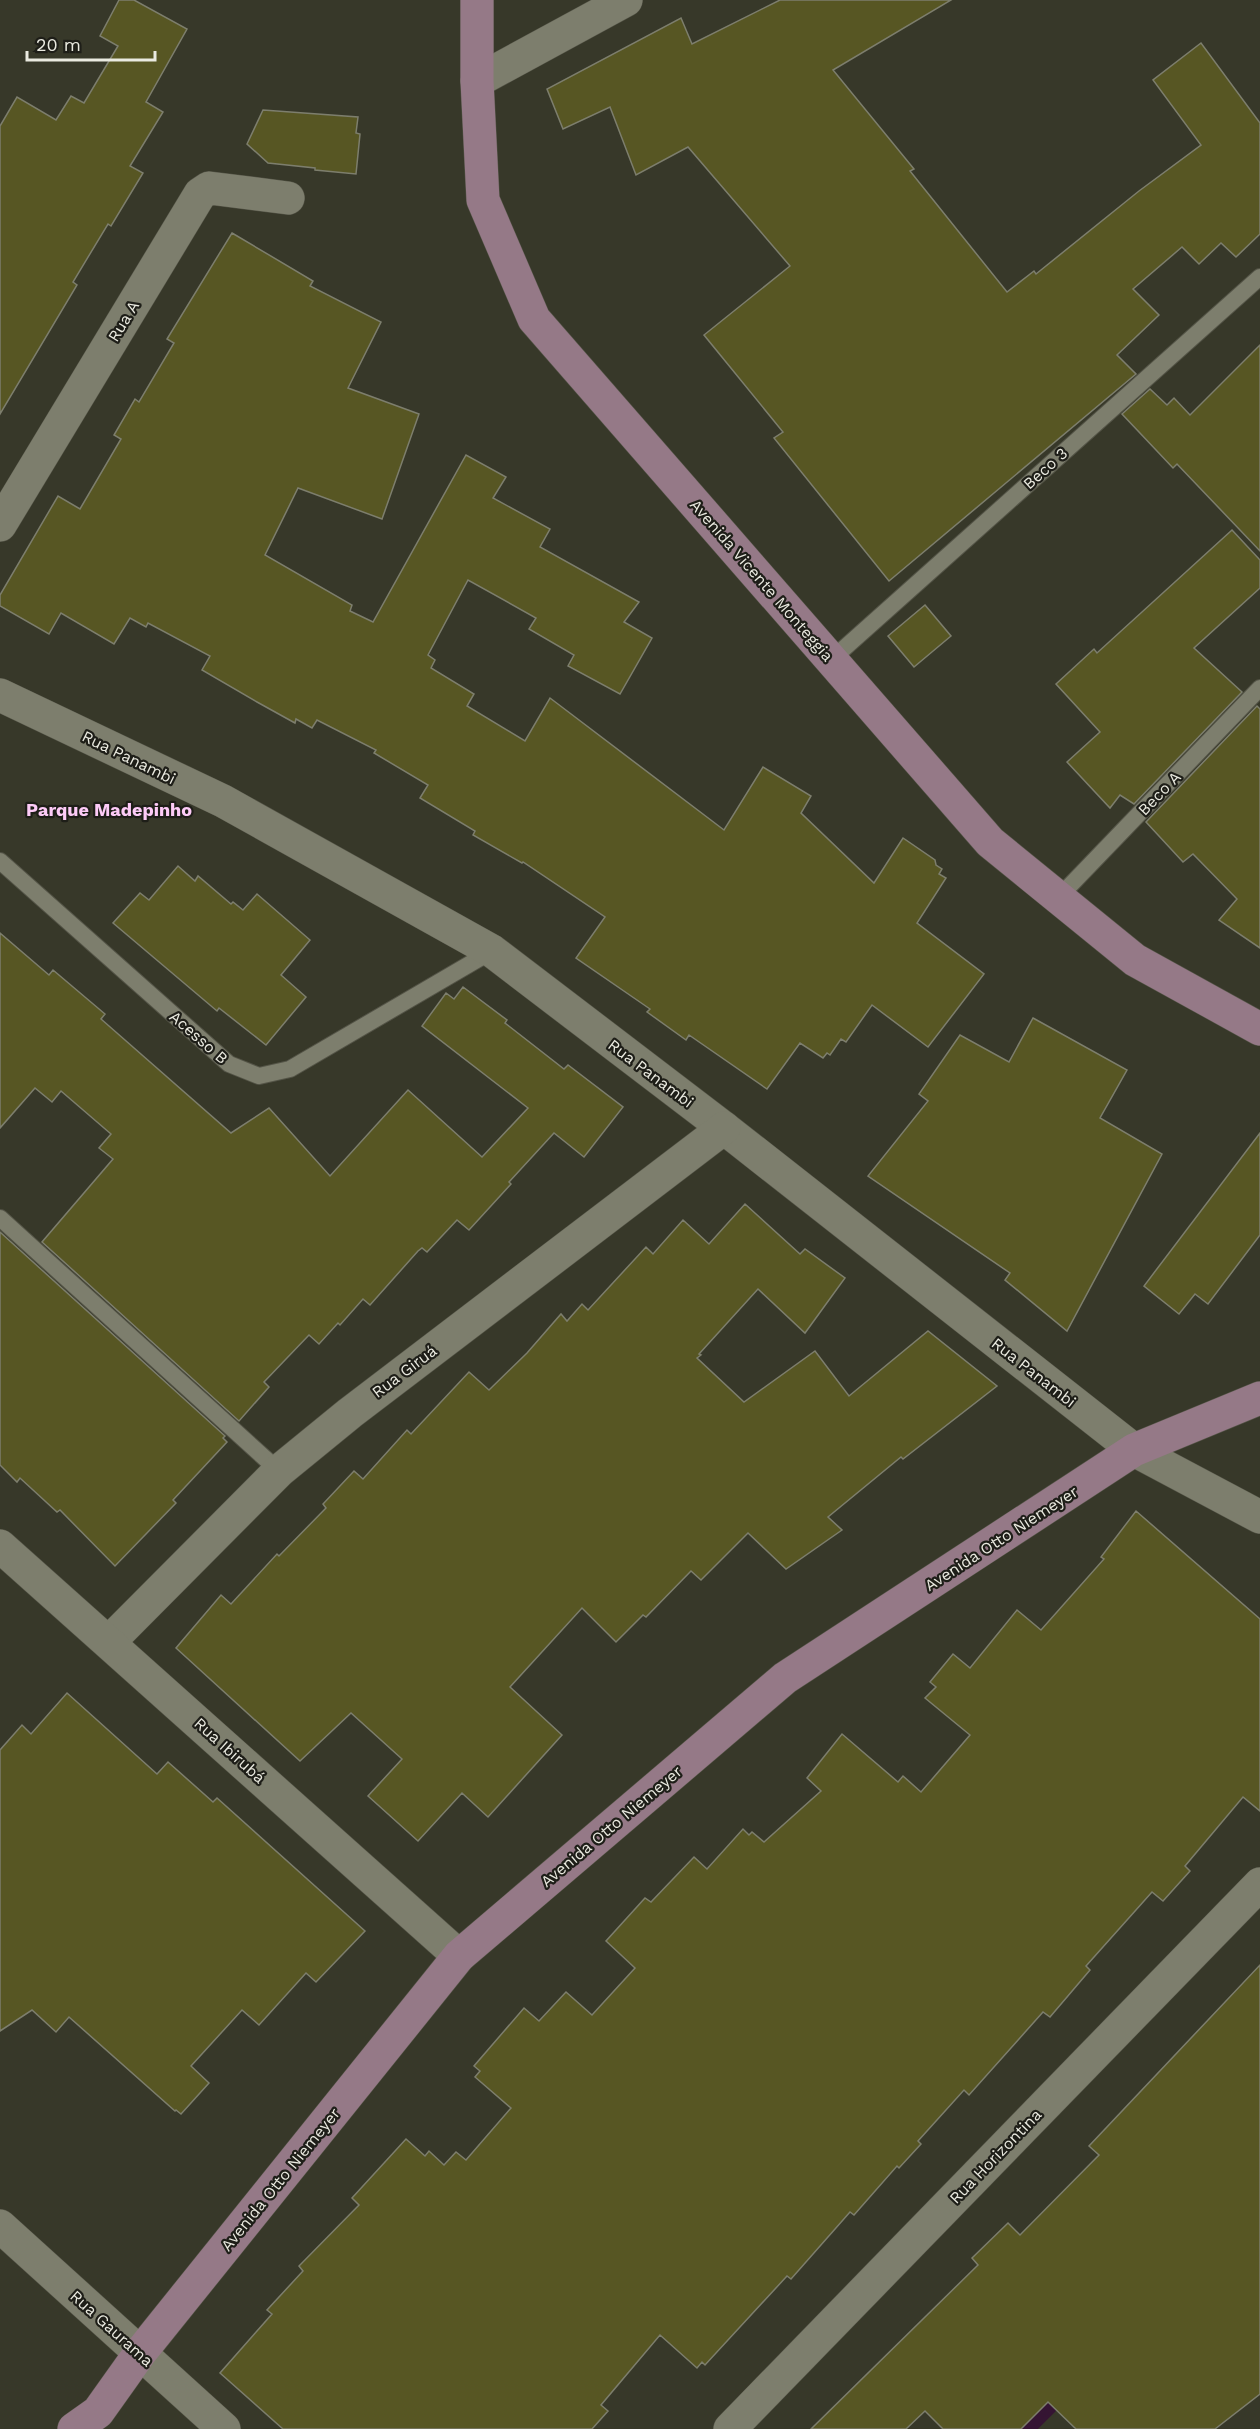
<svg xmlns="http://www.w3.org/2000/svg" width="1260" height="2429" viewBox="0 0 1260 2429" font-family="'Work Sans',sans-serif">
	<rect width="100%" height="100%" fill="#373829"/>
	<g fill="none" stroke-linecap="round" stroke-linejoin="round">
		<path stroke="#351433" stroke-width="14" d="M 1028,2429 L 1063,2394"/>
	</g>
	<g fill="#575623" stroke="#7d7e6d" stroke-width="1.5">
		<path d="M 119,0 L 134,0 L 187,29 L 146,102 L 163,112 L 130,166 L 143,173 L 111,226 L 108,224 L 73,282 L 77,285 L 0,414 L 0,126 L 17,97 L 56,120 L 71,96 L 84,103 L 118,46 L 100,36 Z"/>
		<path d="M 780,0 L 951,0 L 833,70 L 914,169 L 910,171 L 1007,292 L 1034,271 L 1036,274 L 1139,191 L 1201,145 L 1153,80 L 1201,43 L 1260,123 L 1260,234 L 1236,257 L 1221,243 L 1199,264 L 1182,247 L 1133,289 L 1159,315 L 1117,355 L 1136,374 L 889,581 L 774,438 L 783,432 L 704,335 L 790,266 L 688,147 L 636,175 L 610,107 L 563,129 L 547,89 L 681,18 L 692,44 Z"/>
		<path d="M 263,110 L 358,117 L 356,133 L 360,134 L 356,174 L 315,170 L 315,168 L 268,163 L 247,144 Z"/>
		<path d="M 232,233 L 313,281 L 310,286 L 381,322 L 348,388 L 419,414 L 382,519 L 298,488 L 265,555 L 352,605 L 350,611 L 373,622 L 466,455 L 506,477 L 493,498 L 550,529 L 540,547 L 639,602 L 624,622 L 652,638 L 620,694 L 568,666 L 574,655 L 529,629 L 536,618 L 468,580 L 428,655 L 435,660 L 431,668 L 474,694 L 467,706 L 525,741 L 550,698 L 724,830 L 763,767 L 811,796 L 801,813 L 874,883 L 903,838 L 935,860 L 936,865 L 942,869 L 939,874 L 946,878 L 917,923 L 984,974 L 928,1047 L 872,1005 L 846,1042 L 841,1039 L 830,1055 L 827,1053 L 823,1058 L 800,1043 L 767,1089 L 689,1035 L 686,1040 L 647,1012 L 650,1009 L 576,958 L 605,917 L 523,862 L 522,863 L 473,835 L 475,831 L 420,798 L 428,785 L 374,753 L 376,750 L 317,720 L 312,728 L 296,719 L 295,723 L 257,702 L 202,670 L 210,656 L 148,623 L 146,627 L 130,618 L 114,644 L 61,613 L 49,634 L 0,606 L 0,595 L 58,496 L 80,509 L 121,439 L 114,435 L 135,399 L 139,402 L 174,343 L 167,339 Z"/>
		<path d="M 1260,345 L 1260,551 L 1177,464 L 1173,468 L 1122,414 L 1150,389 L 1167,405 L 1174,398 L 1190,415 Z"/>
		<path d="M 1232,530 L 1260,560 L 1260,588 L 1194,648 L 1242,692 L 1134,804 L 1120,795 L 1110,808 L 1067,762 L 1100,732 L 1056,684 L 1094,649 L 1097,653 Z"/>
		<path d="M 925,605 L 951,636 L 914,667 L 888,636 Z"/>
		<path d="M 1257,706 L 1260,709 L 1260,948 L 1219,920 L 1237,899 L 1193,854 L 1183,862 L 1146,822 Z"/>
		<path d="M 178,866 L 195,881 L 198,876 L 231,904 L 233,902 L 243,910 L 257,894 L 310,940 L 281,975 L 306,997 L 266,1045 L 219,1008 L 217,1011 L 113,923 L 140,893 L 149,900 Z"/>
		<path d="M 0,933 L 49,975 L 53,970 L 105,1014 L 101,1019 L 231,1133 L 269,1108 L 330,1176 L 408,1090 L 482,1157 L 528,1108 L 422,1026 L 446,993 L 454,999 L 463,987 L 507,1020 L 505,1023 L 564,1069 L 568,1065 L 623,1107 L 584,1157 L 554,1133 L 509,1182 L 511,1184 L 469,1230 L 457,1220 L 427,1252 L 422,1248 L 418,1251 L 370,1305 L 363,1299 L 340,1325 L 338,1323 L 319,1344 L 309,1335 L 264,1382 L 269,1387 L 239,1421 L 42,1242 L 113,1159 L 99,1148 L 111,1134 L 61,1091 L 52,1102 L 35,1088 L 0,1128 Z"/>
		<path d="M 1033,1018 L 1127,1070 L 1100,1118 L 1162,1154 L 1067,1331 L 1005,1280 L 1010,1273 L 868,1176 L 928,1101 L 919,1094 L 960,1035 L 1009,1062 Z"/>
		<path d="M 1260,1133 L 1260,1235 L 1208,1304 L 1195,1294 L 1179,1314 L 1144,1286 Z"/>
		<path d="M 745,1204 L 800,1254 L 805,1249 L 845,1278 L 805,1333 L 758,1289 L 699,1354 L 701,1355 L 697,1358 L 744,1402 L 815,1351 L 849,1396 L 928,1331 L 997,1386 L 903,1459 L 901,1457 L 828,1517 L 842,1530 L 786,1569 L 748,1533 L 701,1580 L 691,1571 L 646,1617 L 643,1615 L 616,1642 L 582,1608 L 510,1687 L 562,1735 L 488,1817 L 462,1793 L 418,1841 L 368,1796 L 402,1759 L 351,1713 L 300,1761 L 176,1648 L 221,1595 L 231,1604 L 277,1554 L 279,1556 L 326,1508 L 323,1504 L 354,1471 L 363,1479 L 407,1430 L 411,1434 L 469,1372 L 489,1390 L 527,1353 L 561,1314 L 567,1321 L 582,1304 L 588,1310 L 646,1247 L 653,1254 L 683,1220 L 709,1244 Z"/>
		<path d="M 0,1232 L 225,1436 L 223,1438 L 227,1442 L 173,1500 L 176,1503 L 115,1566 L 60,1510 L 57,1512 L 20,1478 L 17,1482 L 0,1465 Z"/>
		<path d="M 1136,1511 L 1260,1619 L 1260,1811 L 1243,1797 L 1185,1866 L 1190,1871 L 1163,1901 L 1152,1892 L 1086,1966 L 1090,1970 L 1050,2017 L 1043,2012 L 969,2095 L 964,2090 L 918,2141 L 921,2144 L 899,2168 L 897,2166 L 854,2215 L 850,2212 L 791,2279 L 787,2276 L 705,2365 L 702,2362 L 697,2368 L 660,2335 L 601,2405 L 608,2411 L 592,2429 L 283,2429 L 220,2373 L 272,2314 L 267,2310 L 303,2271 L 299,2266 L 359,2205 L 352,2198 L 406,2139 L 425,2156 L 429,2151 L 444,2165 L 456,2152 L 466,2160 L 511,2108 L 475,2077 L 480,2071 L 474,2066 L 524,2008 L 539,2021 L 566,1992 L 592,2015 L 635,1968 L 606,1941 L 645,1898 L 651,1902 L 694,1857 L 707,1869 L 743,1829 L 749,1835 L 752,1832 L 764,1842 L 821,1791 L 807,1778 L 842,1734 L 898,1782 L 903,1776 L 921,1792 L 970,1735 L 925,1698 L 936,1687 L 930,1682 L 953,1654 L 970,1668 L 1017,1610 L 1041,1630 L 1104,1559 L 1101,1557 Z"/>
		<path d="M 67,1693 L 157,1774 L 168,1762 L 213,1802 L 217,1798 L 365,1931 L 316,1982 L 306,1973 L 259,2025 L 242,2010 L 191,2066 L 209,2083 L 181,2114 L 176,2110 L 175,2111 L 69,2017 L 56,2032 L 32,2010 L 0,2031 L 0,1750 L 22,1725 L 31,1734 Z"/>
		<path d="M 1260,1965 L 1260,2394 L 1215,2429 L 1076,2429 L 1048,2402 L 1021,2429 L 943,2429 L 925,2411 L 906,2429 L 811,2429 L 978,2265 L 972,2258 L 1008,2223 L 1020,2235 L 1099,2155 L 1089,2146 Z"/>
	</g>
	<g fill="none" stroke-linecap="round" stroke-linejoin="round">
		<defs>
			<g id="service">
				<path d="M 831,660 L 1260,277"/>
				<path d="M 0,861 L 229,1064 L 259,1076 L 290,1069 L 492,951"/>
				<path d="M 1058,898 L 1260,688"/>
				<path d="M 0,1218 L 279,1471"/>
			</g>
			<g id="minor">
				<path d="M 477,81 L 626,0"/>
				<path d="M 0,525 L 200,194 L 209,188 L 288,198"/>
				<path d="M 0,695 L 223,801 L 492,951 L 724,1128 L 1134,1450 L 1260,1517"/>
				<path d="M 109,1642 L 279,1471 L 350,1413 L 724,1128"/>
				<path d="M 0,2226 L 224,2429"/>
				<path d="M 730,2429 L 1260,1884"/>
			</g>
			<path id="tertiary" d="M 0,1546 L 459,1956"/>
			<g id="secondary">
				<path d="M 477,0 L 477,81 L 483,200 L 534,319 L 990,842 L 1135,960 L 1260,1029"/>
				<path d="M 74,2429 L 98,2412 L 140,2353 L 459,1956 L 785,1678 L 1134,1450 L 1260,1398"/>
			</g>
		</defs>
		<use href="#service" stroke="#545447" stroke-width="18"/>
		<use href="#minor" stroke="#545447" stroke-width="34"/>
		<use href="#tertiary" stroke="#545447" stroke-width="34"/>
		<use href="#secondary" stroke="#545447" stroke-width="34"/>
		<use href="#service" stroke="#7d7e6d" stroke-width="16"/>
		<use href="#minor" stroke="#7d7e6d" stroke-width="33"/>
		<use href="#tertiary" stroke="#7d7e6d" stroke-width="33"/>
		<use href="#secondary" stroke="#957987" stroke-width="33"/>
	</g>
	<g text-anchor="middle" stroke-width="4.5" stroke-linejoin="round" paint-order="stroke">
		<g font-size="16" fill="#eaeae0" stroke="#1e1e18">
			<text transform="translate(123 321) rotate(-59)" y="6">Rua A</text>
			<text transform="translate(1045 468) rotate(-42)" y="6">Beco 3</text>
			<text transform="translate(762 580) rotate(49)" y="6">Avenida Vicente Monteggia</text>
			<text transform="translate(129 757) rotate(26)" y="6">Rua Panambi</text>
			<text transform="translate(1159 793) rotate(-46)" y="6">Beco A</text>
			<text transform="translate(199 1037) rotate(41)" y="6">Acesso B</text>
			<text transform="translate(651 1073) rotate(37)" y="6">Rua Panambi</text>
			<text transform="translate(404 1371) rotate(-37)" y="6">Rua Giruá</text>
			<text transform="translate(1034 1372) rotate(38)" y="6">Rua Panambi</text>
			<text transform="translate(1001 1538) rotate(-33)" y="6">Avenida Otto Niemeyer</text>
			<text transform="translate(230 1750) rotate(42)" y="6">Rua Ibirubá</text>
			<text transform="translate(611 1826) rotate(-40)" y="6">Avenida Otto Niemeyer</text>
			<text transform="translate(995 2156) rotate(-46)" y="6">Rua Horizontina</text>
			<text transform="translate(280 2179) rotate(-51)" y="6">Avenida Otto Niemeyer</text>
			<text transform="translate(112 2328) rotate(42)" y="6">Rua Gaurama</text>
		</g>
		<g font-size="18" font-weight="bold" fill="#fdcbf7" stroke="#1e1e18">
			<text x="109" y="816">Parque Madepinho</text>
		</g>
	</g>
	<path d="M27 51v9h128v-9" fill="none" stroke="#eaeae0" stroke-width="3"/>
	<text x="36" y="51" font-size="18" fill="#eaeae0" stroke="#1e1e18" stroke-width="4.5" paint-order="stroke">20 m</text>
</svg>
